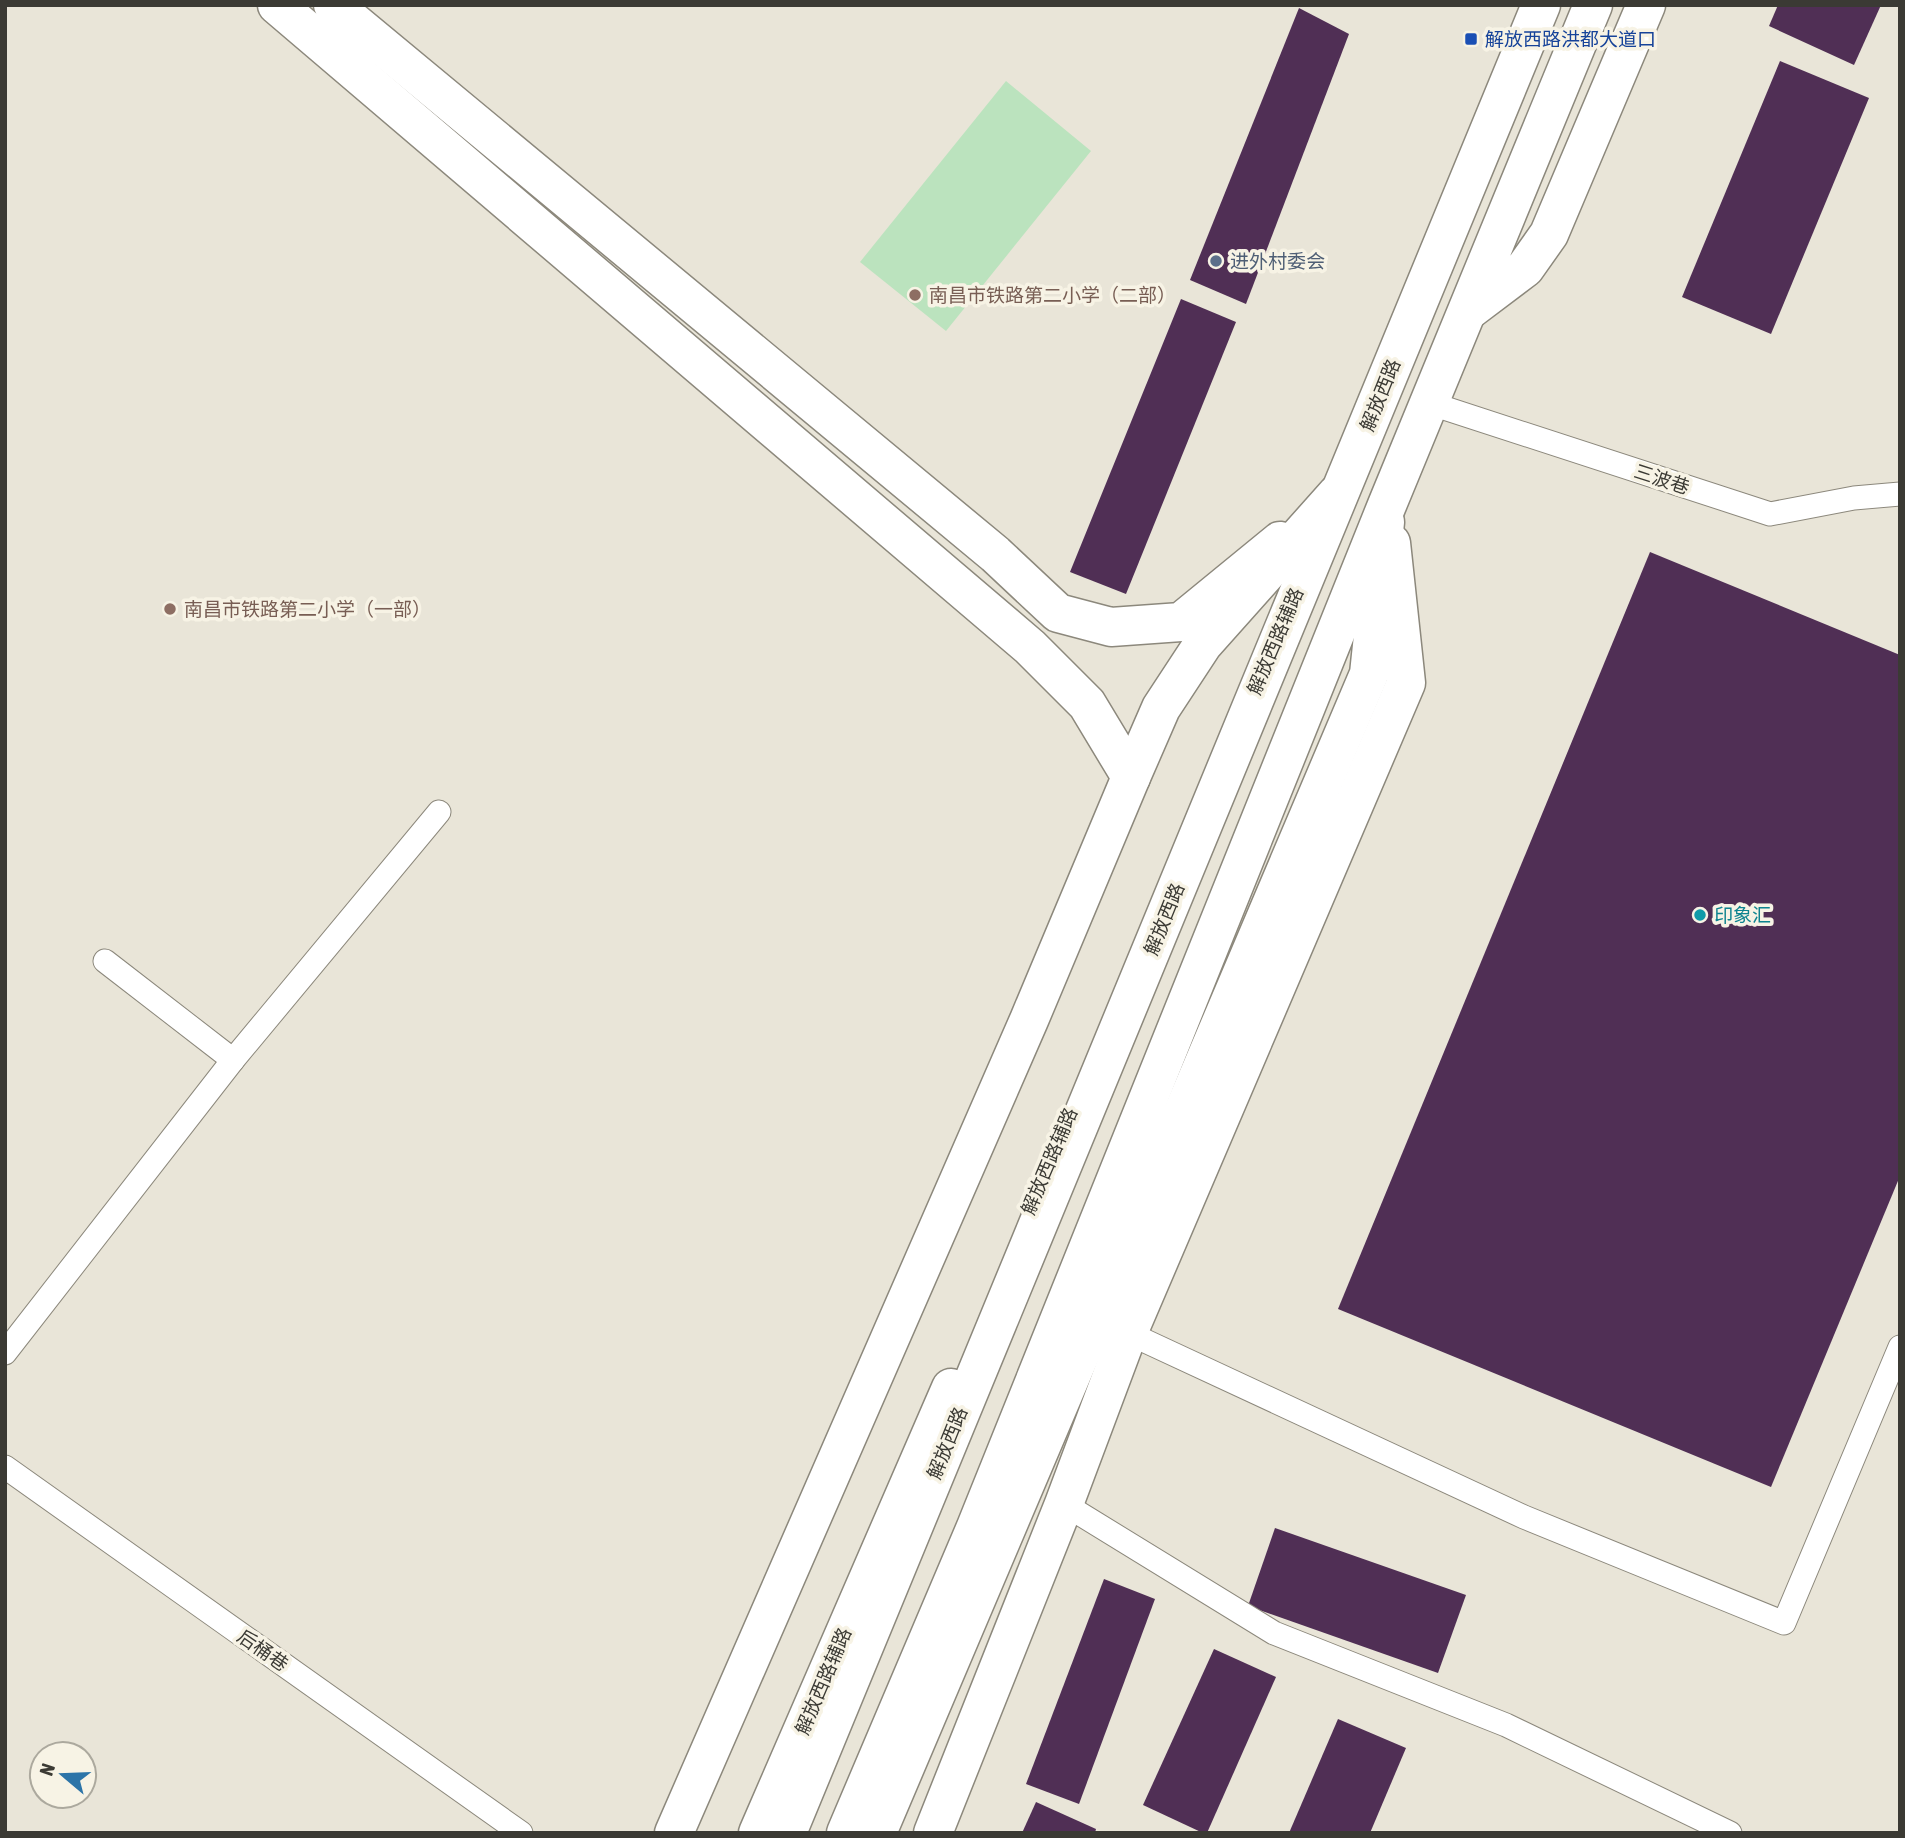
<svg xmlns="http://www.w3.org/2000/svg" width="1905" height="1838" viewBox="0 0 1905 1838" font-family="'Asap Condensed','Noto Sans SC',sans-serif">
	<rect width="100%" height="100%" fill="#e9e5d8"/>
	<path fill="#bbe3be" d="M 1006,81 L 1091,151 L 946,331 L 860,262 Z"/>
	<g fill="#502f55">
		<path d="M 1778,5 L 1881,5 L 1854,65 L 1769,26 Z"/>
		<path d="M 1299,8 L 1349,34 L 1246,304 L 1190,280 Z"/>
		<path d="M 1780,61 L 1869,98 L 1771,334 L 1682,297 Z"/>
		<path d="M 1181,299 L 1236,322 L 1126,594 L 1070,572 Z"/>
		<path d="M 1650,552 L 1900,655 L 1900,1176 L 1771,1487 L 1338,1309 Z"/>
		<path d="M 1275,1528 L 1466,1595 L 1438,1673 L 1248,1606 Z"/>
		<path d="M 1104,1579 L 1155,1599 L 1079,1804 L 1026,1784 Z"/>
		<path d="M 1214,1649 L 1276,1677 L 1207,1833 L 1203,1833 L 1143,1805 Z"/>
		<path d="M 1338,1719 L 1406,1748 L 1370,1833 L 1289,1833 Z"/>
		<path d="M 1036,1802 L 1096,1829 L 1095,1833 L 1022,1833 Z"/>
	</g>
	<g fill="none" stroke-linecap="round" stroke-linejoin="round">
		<defs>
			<g id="service">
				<path d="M 1429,403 L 1770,514 L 1854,498 L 1900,494"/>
				<path d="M 105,961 L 233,1060"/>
				<path d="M 1128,1333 L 1524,1517 L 1784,1623 L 1900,1347"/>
				<path d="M 5,1353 L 233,1060 L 439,812"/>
				<path d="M 5,1467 L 521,1833"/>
				<path d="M 1064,1504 L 1274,1633 L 1506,1725 L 1730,1833"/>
			</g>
			<g id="minor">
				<path d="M 277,5 L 1030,647 L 1087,704 L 1131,777"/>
				<path d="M 333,5 L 995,554 L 1058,613 L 1111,627 L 1181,622 L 1280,541"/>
			</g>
			<g id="tertiary">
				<path d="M 674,1833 L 1029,1020 L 1131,777 L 1161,708 L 1203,644 L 1337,494"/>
				<path d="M 933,1833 L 1064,1504 L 1128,1333 L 1406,683 L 1391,543"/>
			</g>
			<g id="secondary">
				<path d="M 758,1833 L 951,1388"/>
				<path d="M 877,1833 L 1369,674 L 1385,522"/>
			</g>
			<g id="primary">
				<path d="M 1468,311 L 1525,268 L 1549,234 L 1646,5"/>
				<path d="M 787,1833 L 1541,5"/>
				<path d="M 846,1833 L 976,1527 L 1387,505 L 1593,5"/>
			</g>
		</defs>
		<use href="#service" stroke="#8c887c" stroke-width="25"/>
		<use href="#minor" stroke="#8c887c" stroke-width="41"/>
		<use href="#tertiary" stroke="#8c887c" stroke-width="41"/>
		<use href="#secondary" stroke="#8c887c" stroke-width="41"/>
		<use href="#primary" stroke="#8c887c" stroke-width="41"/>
		<use href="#service" stroke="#fff" stroke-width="23"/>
		<use href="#minor" stroke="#fff" stroke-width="38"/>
		<use href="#tertiary" stroke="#fff" stroke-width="38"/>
		<use href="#secondary" stroke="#fff" stroke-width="38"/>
		<use href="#primary" stroke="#fff" stroke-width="38"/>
	</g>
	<rect fill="#1a4fb4" stroke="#f7f3e5" stroke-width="2.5" x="1464" y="32" width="14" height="14" rx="3.5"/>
	<circle fill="#5c6f8a" stroke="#f7f3e5" stroke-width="2.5" cx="1216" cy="261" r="7"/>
	<g fill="#8d6e63" stroke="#f7f3e5" stroke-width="2.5">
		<circle cx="915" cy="295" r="7"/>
		<circle cx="170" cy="609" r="7"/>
	</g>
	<circle fill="#0f9aa8" stroke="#f7f3e5" stroke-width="2.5" cx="1700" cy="915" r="7"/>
	<g text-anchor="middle" stroke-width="7" stroke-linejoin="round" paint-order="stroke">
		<g font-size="19" fill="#164399" stroke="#f7f3e5" text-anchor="start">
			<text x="1485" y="46">解放西路洪都大道口</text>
		</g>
		<g font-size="19" fill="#4e5e75" stroke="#f7f3e5" text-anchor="start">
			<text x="1230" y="268">进外村委会</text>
		</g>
		<g font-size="19" fill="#785e54" stroke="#f7f3e5" text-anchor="start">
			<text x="929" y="302">南昌市铁路第二小学（二部）</text>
			<text x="184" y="616">南昌市铁路第二小学（一部）</text>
		</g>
		<g font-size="19" fill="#3b3a34" stroke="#f7f3e5">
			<text transform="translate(1380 395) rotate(-68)" y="7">解放西路</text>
			<text transform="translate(1662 479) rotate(18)" y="7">三波巷</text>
			<text transform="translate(1275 641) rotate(-67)" y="7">解放西路辅路</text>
			<text transform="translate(1164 919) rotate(-68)" y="7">解放西路</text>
			<text transform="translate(1049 1161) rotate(-67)" y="7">解放西路辅路</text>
			<text transform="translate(947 1443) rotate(-68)" y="7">解放西路</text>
			<text transform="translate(263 1650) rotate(35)" y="7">后桶巷</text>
			<text transform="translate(823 1681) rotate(-67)" y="7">解放西路辅路</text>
		</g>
		<g font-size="19" fill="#0d838f" stroke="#f7f3e5" text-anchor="start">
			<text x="1714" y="922">印象汇</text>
		</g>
	</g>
	<rect width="1905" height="1838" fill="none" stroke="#3b3a34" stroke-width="14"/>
	<g transform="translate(63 1775) rotate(289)"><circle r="33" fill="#f7f3e5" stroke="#aca99e" stroke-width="2"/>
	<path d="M0-5L12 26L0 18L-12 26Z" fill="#2c74a8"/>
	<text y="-10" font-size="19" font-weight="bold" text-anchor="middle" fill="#3b3a34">N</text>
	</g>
</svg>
